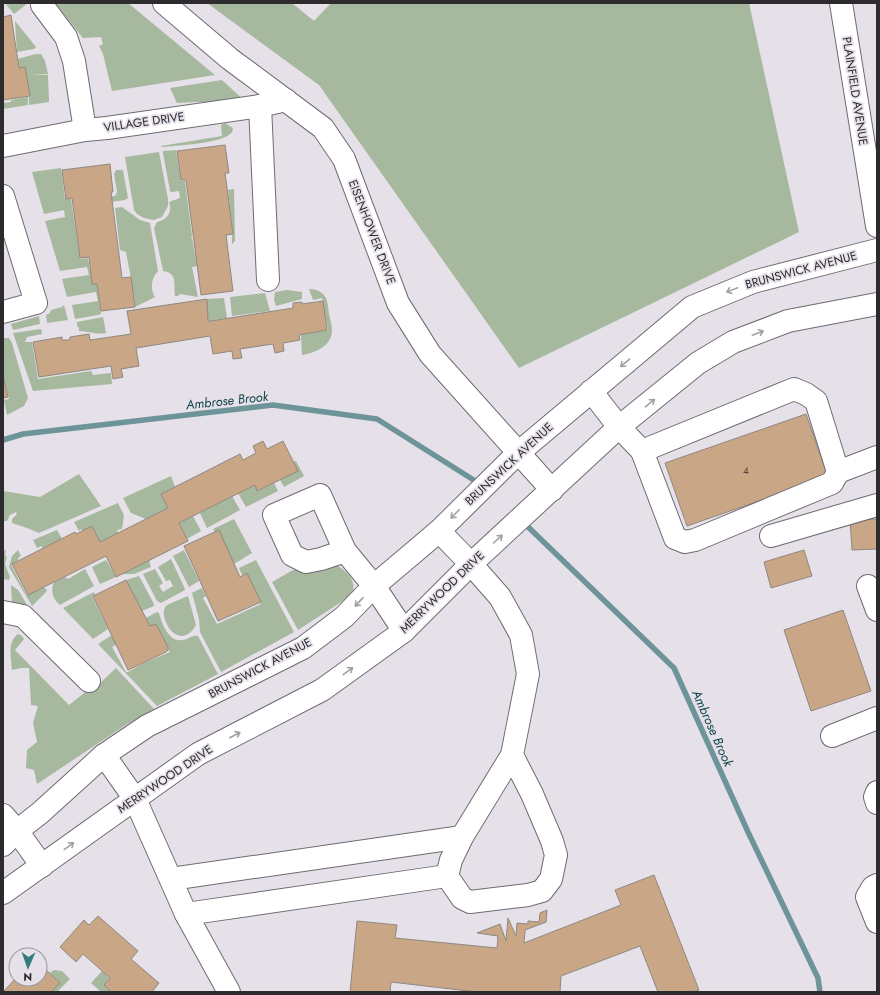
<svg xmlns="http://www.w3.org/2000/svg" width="880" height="995" viewBox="0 0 880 995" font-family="Jost,sans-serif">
	<rect width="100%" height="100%" fill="#e6e0e9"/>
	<g fill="#a6b89e">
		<path d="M 5,3 L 28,3 L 14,14 Z"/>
		<path d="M 55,3 L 128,3 L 215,75 L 112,91 L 103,54 L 99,46 L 103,44 L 101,37 L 83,38 Z"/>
		<path d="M 207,3 L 292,3 L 314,21 L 331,3 L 749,3 L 799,232 L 519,368 L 319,85 Z"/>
		<path d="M 15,21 L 36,47 L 34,49 L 17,52 Z"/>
		<path d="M 36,54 L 41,54 L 45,61 L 48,74 L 30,75 L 48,75 L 49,102 L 29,105 L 29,97 L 30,96 L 25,67 L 19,68 L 17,59 Z"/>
		<path d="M 222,80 L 247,103 L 247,105 L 196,102 L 177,103 L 170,88 Z"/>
		<path d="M 28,97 L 28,105 L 3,109 L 3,103 L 11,102 L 11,100 Z"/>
		<path d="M 225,123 L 233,128 C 232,132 233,132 230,134 C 222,143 175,146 162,147 L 161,146 L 222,136 L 221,125 Z"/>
		<path d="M 177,150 L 176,151 L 181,181 L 185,181 L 192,236 L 191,239 L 192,238 L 197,266 L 192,267 L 198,297 L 180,294 L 178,296 L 175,296 C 173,286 179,273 163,271 L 154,228 L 157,222 C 167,220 173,212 169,202 L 180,198 L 179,191 L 171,192 L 170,191 L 163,153 L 163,151 Z"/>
		<path d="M 159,152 L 168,199 L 168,206 L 162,217 L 154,220 L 144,218 L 137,214 L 134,210 L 125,157 Z"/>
		<path d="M 61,168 L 65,199 L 71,199 L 80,259 L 88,258 L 92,284 L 97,284 L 97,286 L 101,314 L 98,315 L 75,319 L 72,305 L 98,301 L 96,292 L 67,297 L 62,279 L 89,275 L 87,267 L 60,271 L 45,221 L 65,217 L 64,210 L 44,214 L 32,172 Z"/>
		<path d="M 116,170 L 123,170 L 128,198 L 125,200 L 110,202 L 108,196 L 115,196 L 117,192 L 114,174 Z"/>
		<path d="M 234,189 L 235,241 L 232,244 L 232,235 L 233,234 L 228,190 Z"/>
		<path d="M 122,207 L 140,220 L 150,223 L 158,271 C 151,278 150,289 155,297 L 135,307 L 134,295 L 126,252 L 120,250 L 115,208 Z"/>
		<path d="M 309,289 C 314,289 319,290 323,294 C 328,299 328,307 329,314 C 330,319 332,325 332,330 C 332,346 315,353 302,355 L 301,335 L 328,330 L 322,298 L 313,300 Z"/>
		<path d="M 287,290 L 302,292 L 302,299 L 276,306 L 274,300 L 275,292 Z"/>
		<path d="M 265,293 L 270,311 L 232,316 L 230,297 Z"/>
		<path d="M 224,298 L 227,318 L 208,321 L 207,299 Z"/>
		<path d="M 64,305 L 68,320 L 47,323 L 46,315 L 50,313 L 51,310 L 62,307 Z"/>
		<path d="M 39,316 L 40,324 L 13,330 L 11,324 Z"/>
		<path d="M 103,317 L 106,333 C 96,335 89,331 79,331 L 79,328 L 77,326 L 77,322 Z"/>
		<path d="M 41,329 L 42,334 L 27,337 L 25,342 L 32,342 L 38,379 L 91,371 L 93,375 L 111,373 L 112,384 L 33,391 L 13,333 Z"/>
		<path d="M 3,338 L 9,338 L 12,343 L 28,398 L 24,406 L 7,415 L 4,400 L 9,399 L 3,373 Z"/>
		<path d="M 296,461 L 304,476 L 284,487 L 280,480 L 293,462 Z"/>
		<path d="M 79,474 L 101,506 L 39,533 L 27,528 L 12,523 L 12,519 L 17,514 L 16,512 L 10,515 L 7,521 L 3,521 L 3,491 L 40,497 Z"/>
		<path d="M 171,476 L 175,487 L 161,494 L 168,508 L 146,519 L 131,513 L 123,498 Z"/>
		<path d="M 274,483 L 278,491 L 246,507 L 238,493 L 255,485 L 258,491 Z"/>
		<path d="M 232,496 L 240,510 L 207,528 L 200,513 Z"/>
		<path d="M 118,503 L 124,515 L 122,529 L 117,530 L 118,533 L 100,542 L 92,526 L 83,531 L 81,529 L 79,531 L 74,522 Z"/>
		<path d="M 193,516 L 201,531 L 187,539 L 179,523 Z"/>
		<path d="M 234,519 L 252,553 L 234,564 L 213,529 Z"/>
		<path d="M 57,530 L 62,539 L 43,548 L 41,546 L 37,548 L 33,540 Z"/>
		<path d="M 6,549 L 5,556 L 7,557 L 5,564 L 10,577 L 9,580 L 3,579 L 3,552 Z"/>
		<path d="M 18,550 L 21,556 L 19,557 L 18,560 L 11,565 L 27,595 L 44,587 L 47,590 L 46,592 L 32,606 L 9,567 L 12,556 Z"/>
		<path d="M 184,550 L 199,581 L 189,587 L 173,556 Z"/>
		<path d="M 171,559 L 185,589 L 185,590 L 161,603 L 157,601 L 143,574 L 155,569 L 163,583 L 159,586 L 163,592 L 173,586 L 170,580 L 166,581 L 158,567 Z"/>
		<path d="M 106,560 L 116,577 L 100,584 L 92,567 Z"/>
		<path d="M 149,560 L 151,567 L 134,574 L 122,574 Z"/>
		<path d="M 256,560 L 294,632 L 221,672 L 200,632 L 199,619 L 192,593 L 202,588 L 206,596 L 203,598 L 217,624 L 261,604 L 247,573 L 242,575 L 239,568 Z"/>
		<path d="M 337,565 C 348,573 357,580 352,595 L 298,630 L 272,582 L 293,570 Z"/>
		<path d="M 85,569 L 94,586 L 60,605 C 53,599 50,591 54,582 L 65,577 L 68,579 Z"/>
		<path d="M 139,576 L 154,604 L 154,606 L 142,611 L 126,580 Z"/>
		<path d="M 11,585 L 18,590 L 29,608 L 12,604 Z"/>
		<path d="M 94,592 L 95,595 L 92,596 L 108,629 L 93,639 L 63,608 Z"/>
		<path d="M 188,596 L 196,625 C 185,645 168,635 164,616 C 163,614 164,610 165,607 L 169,604 Z"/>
		<path d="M 157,612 L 159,613 C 162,624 169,643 183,640 C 189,639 192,635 198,636 L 218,674 L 157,706 L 98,644 L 112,635 L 117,644 L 112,647 L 126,672 L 128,672 L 144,663 L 170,652 L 168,650 L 168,647 L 156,624 L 150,626 L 146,618 Z"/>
		<path d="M 18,634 L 22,636 L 24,639 L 15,650 L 69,705 L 93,686 L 95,688 L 116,668 L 154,709 L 124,726 L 37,784 L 34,770 L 26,768 L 27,750 L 37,742 L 33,723 L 38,706 L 31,705 L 29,668 L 21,668 L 12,670 C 11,658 7,642 18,634 Z"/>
		<path d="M 54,970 L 62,971 L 70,979 L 57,992 L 51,992 L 60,983 L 50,973 Z"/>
		<path d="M 102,971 L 109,978 L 104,985 L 111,992 L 101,992 L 91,983 Z"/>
	</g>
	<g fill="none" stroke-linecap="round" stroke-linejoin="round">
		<g stroke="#6d9498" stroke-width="5.5">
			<path d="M 3,440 L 23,434 L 273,405 L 377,419 L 480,484"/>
			<path d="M 523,522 L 674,668 L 748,832 L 818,978 L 820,992"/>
		</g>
	</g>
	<g fill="#c8a686" stroke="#8f8881">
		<path d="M 11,15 L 19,68 L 25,67 L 30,96 L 3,100 L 3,17 Z"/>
		<path d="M 225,145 L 229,173 L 225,173 L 233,234 L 226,235 L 233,291 L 201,295 L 186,180 L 181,180 L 177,151 Z"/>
		<path d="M 110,164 L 113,192 L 111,192 L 122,278 L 131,277 L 135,307 L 101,311 L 97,284 L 92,284 L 89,257 L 80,258 L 72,198 L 66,199 L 62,170 Z"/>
		<path d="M 207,299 L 208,321 L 211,321 L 293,308 L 293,303 L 302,302 L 302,304 L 323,301 L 327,330 L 299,335 L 300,340 L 283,343 L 284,351 L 275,353 L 273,344 L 240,349 L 242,358 L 233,359 L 232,351 L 213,354 L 210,336 L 136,348 L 139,366 L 121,369 L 123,377 L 113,379 L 111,366 L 39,377 L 33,342 L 62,337 L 62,340 L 69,340 L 70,339 L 70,337 L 89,334 L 90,340 L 131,334 L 127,311 Z"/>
		<path d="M 3,375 L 8,397 L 3,398 Z"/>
		<path d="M 806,414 L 828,477 L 687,526 L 665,463 Z"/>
		<path d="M 263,441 L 267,449 L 283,441 L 298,471 L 257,491 L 255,485 L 179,523 L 188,541 L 116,577 L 106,556 L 28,595 L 12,564 L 75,532 L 76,534 L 92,526 L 100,542 L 168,508 L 161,494 L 240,454 L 243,460 L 256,453 L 253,446 Z"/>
		<path d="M 877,519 L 877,549 L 852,550 L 850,520 Z"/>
		<path d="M 219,530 L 240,577 L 247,573 L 261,602 L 218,621 L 184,546 Z"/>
		<path d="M 804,550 L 812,576 L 771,588 L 764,562 Z"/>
		<path d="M 126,580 L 150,626 L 156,624 L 168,647 L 168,650 L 166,652 L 128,670 L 93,596 Z"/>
		<path d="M 843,610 L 871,691 L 811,711 L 784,630 Z"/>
		<path d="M 654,875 L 699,990 L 692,992 L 658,992 L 640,946 L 561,976 L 560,992 L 477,992 L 391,982 L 390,992 L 350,992 L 357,921 L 397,925 L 395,938 L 497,948 L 498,936 L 477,933 L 500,924 L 506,941 L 508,918 L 516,936 L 517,923 L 528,924 L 528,921 L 539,922 L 540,913 L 547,910 L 546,922 L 525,930 L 524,943 L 621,905 L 615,890 Z"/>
		<path d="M 98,916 L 138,951 L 131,959 L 159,983 L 152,992 L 111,992 L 104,985 L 110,978 L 91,961 L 83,954 L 76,962 L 60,947 L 84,920 L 89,925 Z"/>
		<path d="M 40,964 L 60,983 L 51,992 L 3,992 L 16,978 L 40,979 Z"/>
	</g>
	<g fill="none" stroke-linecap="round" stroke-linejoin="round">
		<defs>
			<g id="minor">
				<path d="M 164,3 L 230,59 L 323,128 L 344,159 L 398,303 L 430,354 L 552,490"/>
				<path d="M 42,5 L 66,37 L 74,61 L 85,130"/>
				<path d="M 260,106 L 268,280"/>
				<path d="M 3,146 L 85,130 L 107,128 L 260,106 L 286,100"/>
				<path d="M 3,196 L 36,303 L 3,312"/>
				<path d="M 794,389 L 806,394 L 816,401 L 838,472 L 832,483 L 695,540 L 685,542 L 675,538 L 642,451 Z"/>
				<path d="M 591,391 L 619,427 L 642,451"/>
				<path d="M 838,472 L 877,457"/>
				<path d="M 439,531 L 471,564 L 500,597 L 521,635 L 528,674 L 512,755 L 462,837 L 451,860 L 447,876 L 462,898 L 470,902 L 528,895 L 542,891 L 551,879 L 556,855 L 552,841 L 532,794 L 512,755"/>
				<path d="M 771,536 L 877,505"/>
				<path d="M 345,551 L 321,559 L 306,562 L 292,555 L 274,515 L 320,495 L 345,551 L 374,586 L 404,631"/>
				<path d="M 868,586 L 877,610"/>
				<path d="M 3,612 L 23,616 L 89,681"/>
				<path d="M 832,736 L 877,718"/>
				<path d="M 104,755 L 135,799 L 186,914 L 229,992"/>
				<path d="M 877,792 L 875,797 L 877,803"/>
				<path d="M 3,815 L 17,831 L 42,866"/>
				<path d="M 3,845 L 17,831 L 40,813 L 104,755 L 147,726 L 303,648 L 344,617 L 374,586 L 439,531 L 518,453 L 692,307 L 753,282 L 877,250"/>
				<path d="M 171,879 L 462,837"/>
				<path d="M 877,885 L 873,887 L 867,897 L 877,922"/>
				<path d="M 3,893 L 198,754 L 322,690 L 404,631 L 471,564 L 619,427 L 698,363 L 733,342 L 788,321 L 877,304"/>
				<path d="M 186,914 L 447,876"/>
			</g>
			<path id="major" d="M 841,3 L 877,226"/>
		</defs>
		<use href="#minor" stroke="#6f6b72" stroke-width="24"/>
		<use href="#major" stroke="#6f6b72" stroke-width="24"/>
		<use href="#minor" stroke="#fff" stroke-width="22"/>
		<use href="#major" stroke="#fff" stroke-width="22"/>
	</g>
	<defs><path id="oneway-shaft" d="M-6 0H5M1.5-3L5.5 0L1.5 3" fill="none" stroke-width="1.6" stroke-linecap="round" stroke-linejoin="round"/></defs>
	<g stroke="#a0a0a1">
		<use href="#oneway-shaft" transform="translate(732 290) rotate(158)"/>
		<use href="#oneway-shaft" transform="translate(758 333) rotate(-21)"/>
		<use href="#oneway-shaft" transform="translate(625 363) rotate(140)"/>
		<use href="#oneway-shaft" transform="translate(650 403) rotate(-39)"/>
		<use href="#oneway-shaft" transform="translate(455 514) rotate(135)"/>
		<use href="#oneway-shaft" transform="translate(498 539) rotate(-42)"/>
		<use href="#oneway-shaft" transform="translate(359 602) rotate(133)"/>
		<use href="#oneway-shaft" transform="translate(348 671) rotate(-36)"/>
		<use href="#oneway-shaft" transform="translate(235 735) rotate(-27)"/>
		<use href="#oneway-shaft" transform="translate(69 846) rotate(-36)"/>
	</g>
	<g text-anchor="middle" stroke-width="3.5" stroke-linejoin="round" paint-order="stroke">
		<g font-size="10" fill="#544a44">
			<text x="746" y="474">4</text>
		</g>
		<g font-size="12" fill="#2d2b2e" stroke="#e6e0e9">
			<text transform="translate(855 91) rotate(81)" y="4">PLAINFIELD AVENUE</text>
			<text transform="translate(144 122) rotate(-8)" y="4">VILLAGE DRIVE</text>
			<text transform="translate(372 232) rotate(69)" y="4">EISENHOWER DRIVE</text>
			<text transform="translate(801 270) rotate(-15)" y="4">BRUNSWICK AVENUE</text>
			<text transform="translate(509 464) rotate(-43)" y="4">BRUNSWICK AVENUE</text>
			<text transform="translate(442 592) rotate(-44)" y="4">MERRYWOOD DRIVE</text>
			<text transform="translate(260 668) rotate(-28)" y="4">BRUNSWICK AVENUE</text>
			<text transform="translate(165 779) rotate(-34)" y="4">MERRYWOOD DRIVE</text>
		</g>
		<g font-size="13" font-style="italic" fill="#083f44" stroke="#e6e0e9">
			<text transform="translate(227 400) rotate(-6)" y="5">Ambrose Brook</text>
			<text transform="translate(713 728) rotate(66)" y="5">Ambrose Brook</text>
		</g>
	</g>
	<rect width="880" height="995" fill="none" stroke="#2d2b2e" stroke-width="8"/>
	<g transform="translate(28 967) rotate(182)"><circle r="19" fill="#e6e0e9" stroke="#9c989e"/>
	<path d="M0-3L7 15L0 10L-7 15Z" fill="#347d7f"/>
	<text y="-6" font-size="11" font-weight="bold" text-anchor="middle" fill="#2d2b2e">N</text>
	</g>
</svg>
